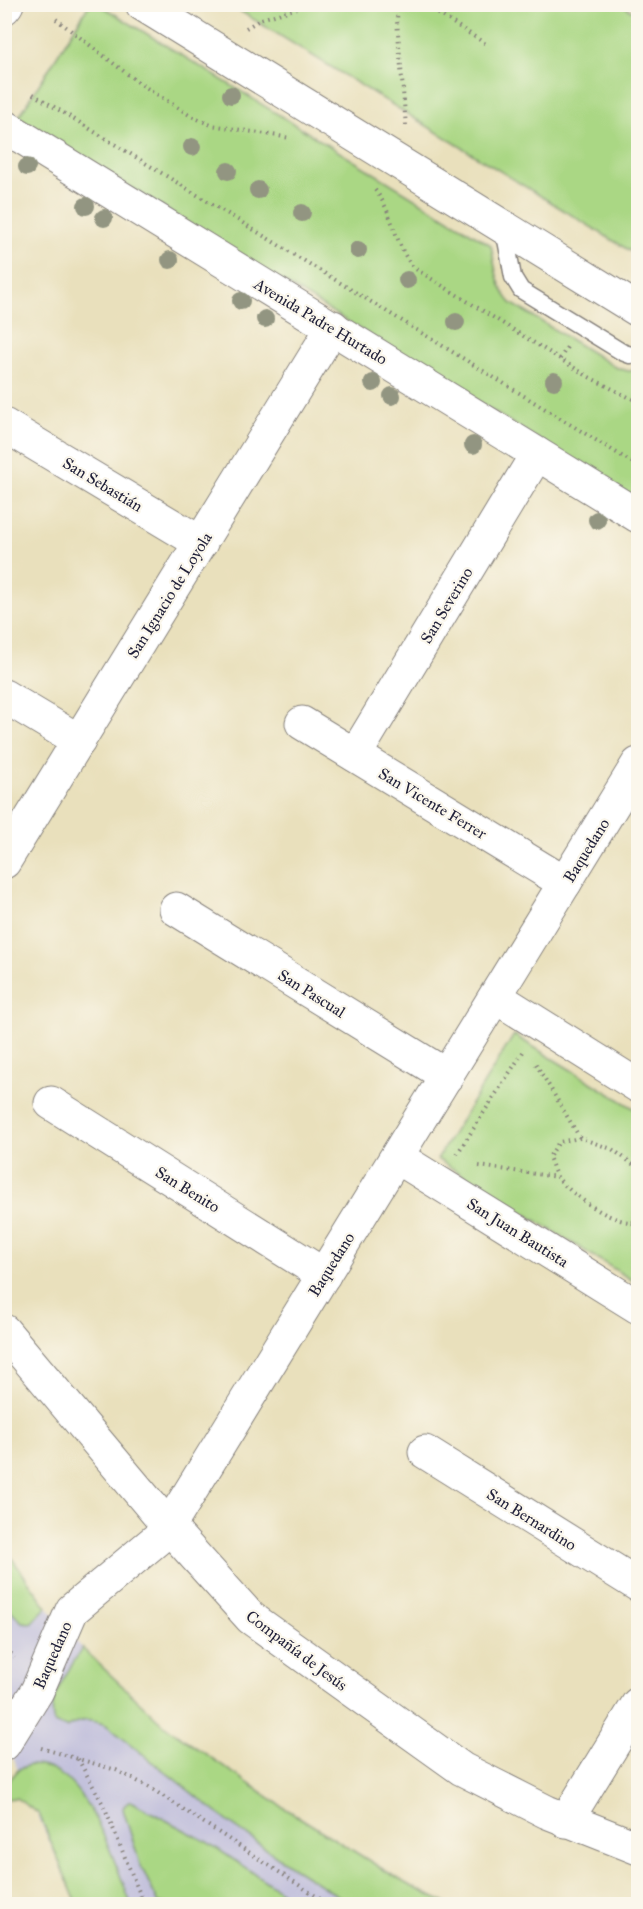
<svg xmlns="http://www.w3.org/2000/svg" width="643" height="1909" viewBox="0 0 643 1909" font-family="'IM FELL Great Primer',serif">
	<rect width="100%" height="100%" fill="#fbf7ec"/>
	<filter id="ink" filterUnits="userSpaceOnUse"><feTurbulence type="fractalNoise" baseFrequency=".0167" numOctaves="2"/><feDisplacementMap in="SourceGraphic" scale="12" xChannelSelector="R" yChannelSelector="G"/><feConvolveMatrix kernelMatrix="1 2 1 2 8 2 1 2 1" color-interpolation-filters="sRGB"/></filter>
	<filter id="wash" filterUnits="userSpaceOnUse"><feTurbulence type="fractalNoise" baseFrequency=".008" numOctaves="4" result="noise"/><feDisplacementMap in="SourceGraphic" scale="24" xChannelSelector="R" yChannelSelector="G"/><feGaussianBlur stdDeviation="1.35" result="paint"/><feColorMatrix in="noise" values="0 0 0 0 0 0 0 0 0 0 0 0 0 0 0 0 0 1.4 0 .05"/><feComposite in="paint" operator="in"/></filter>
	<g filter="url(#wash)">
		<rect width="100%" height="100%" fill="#e9e0bc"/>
		<path fill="#c3c1dc" d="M 4,1549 L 40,1599 L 82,1648 L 165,1726 L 283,1807 L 405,1883 L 447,1904 L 77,1904 L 5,1741 Z"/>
		<g fill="#aad784" stroke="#667c60" stroke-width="1.5">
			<path d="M 237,4 L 621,4 L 638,15 L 638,256 L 235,8 Z"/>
			<path d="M 89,5 L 100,5 L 491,245 C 495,266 496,286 511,303 L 615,367 L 628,371 L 638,370 L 638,501 L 18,118 Z"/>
			<path d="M 514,1035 L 638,1111 L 638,1284 L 437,1159 Z"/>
			<path d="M 5,1549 L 47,1607 L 31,1623 L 22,1622 L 5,1604 Z"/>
			<path d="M 82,1648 L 165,1726 L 283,1807 L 405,1883 L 447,1904 L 351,1904 L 295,1869 L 231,1824 L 106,1725 C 89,1719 82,1718 66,1728 L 54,1723 C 46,1698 70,1670 82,1648 Z"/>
			<path d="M 29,1765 C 40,1765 50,1767 60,1774 C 93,1796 117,1867 131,1904 L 77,1904 L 39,1814 L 16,1798 L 5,1799 L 5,1785 L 19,1769 Z"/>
			<path d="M 130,1801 L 207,1842 L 300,1904 L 159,1904 L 140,1864 L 123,1809 L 124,1806 Z"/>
		</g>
	</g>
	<g filter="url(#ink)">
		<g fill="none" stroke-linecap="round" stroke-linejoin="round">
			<defs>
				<path id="service" d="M 504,229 L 513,277 L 521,290 L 622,352 L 630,355 L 638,354"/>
				<g id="minor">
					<path d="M 4,425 L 201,543"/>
					<path d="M 4,696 L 79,741"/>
					<path d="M 302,723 L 565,883"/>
					<path d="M 355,755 L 537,454"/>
					<path d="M 4,862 L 333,327"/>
					<path d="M 176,909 L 447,1076"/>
					<path d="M 496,997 L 638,1086"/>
					<path d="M 51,1103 L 324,1275"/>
					<path d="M 397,1157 L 638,1307"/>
					<path d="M 4,1331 L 168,1526 L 251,1618 L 462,1769 L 547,1812 L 638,1848"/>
					<path d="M 425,1452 L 638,1585"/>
					<path d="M 4,1744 L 37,1691 L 72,1610 L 162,1535 L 176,1515 L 638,764"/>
					<path d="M 566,1821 L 638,1704"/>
				</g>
				<path id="tertiary" d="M 4,8 L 7,4"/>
				<g id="primary">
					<path d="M 142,4 L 638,310"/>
					<path d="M 4,126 L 638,516"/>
				</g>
			</defs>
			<use href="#service" stroke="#86817c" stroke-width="19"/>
			<use href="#minor" stroke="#86817c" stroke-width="35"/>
			<use href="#tertiary" stroke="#86817c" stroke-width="35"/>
			<use href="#primary" stroke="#86817c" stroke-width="35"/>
			<g stroke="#86817c" stroke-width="4" stroke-dasharray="1.5 4.5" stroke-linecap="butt">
				<path d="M 398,4 L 397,21 L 406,126"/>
				<path d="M 423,4 L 486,44"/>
				<path d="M 56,19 L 139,83 L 191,116 L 211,125 L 290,138"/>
				<path d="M 246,28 L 261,19 L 311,4"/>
				<path d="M 33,94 L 638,466"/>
				<path d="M 375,190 C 394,213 394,245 414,268 L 589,377 L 638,402"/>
				<path d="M 560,359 L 567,347"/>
				<path d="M 536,1064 L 580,1138"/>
				<path d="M 457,1154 L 523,1052"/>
				<path d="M 479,1166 L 557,1177"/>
				<path d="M 638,1168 L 612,1149 L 580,1138 L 559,1142 L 549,1157 C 552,1164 554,1173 558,1178 C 571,1195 618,1228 638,1221"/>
				<path d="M 633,1223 L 638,1232"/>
				<path d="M 4,1643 L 14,1658"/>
				<path d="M 41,1748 L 116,1770 L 149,1787 L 328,1904"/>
				<path d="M 78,1759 L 104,1806 L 144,1904"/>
			</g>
			<use href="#service" stroke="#fff" stroke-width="16"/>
			<use href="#minor" stroke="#fff" stroke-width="33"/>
			<use href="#tertiary" stroke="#fff" stroke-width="33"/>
			<use href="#primary" stroke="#fff" stroke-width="33"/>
		</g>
		<g fill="#929581">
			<circle cx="231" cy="95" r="9"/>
			<circle cx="192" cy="147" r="9"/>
			<circle cx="27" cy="167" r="9"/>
			<circle cx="228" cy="171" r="9"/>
			<circle cx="258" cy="190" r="9"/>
			<circle cx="86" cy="206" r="9"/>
			<circle cx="302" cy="213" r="9"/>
			<circle cx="104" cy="218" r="9"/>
			<circle cx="358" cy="250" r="9"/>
			<circle cx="170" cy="260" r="9"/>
			<circle cx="407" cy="280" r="9"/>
			<circle cx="241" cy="301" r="9"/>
			<circle cx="265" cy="319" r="9"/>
			<circle cx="456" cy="322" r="9"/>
			<circle cx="554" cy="381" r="9"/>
			<circle cx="373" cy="383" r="9"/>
			<circle cx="392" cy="396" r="9"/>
			<circle cx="473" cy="445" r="9"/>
			<circle cx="597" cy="520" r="9"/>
		</g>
	</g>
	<g text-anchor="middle" stroke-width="4.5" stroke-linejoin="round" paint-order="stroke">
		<g font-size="16" fill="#22223b" stroke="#fbf7ec">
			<text transform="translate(321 321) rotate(31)" y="6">Avenida Padre Hurtado</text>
			<text transform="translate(103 484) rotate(31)" y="6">San Sebastián</text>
			<text transform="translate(169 595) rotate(-58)" y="6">San Ignacio de Loyola</text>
			<text transform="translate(446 605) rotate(-59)" y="6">San Severino</text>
			<text transform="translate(433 803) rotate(31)" y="6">San Vicente Ferrer</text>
			<text transform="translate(586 850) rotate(-58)" y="6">Baquedano</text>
			<text transform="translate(312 993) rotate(32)" y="6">San Pascual</text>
			<text transform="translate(188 1189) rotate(32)" y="6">San Benito</text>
			<text transform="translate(518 1232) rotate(32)" y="6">San Juan Bautista</text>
			<text transform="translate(331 1264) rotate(-58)" y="6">Baquedano</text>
			<text transform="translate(532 1519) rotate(32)" y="6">San Bernardino</text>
			<text transform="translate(297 1650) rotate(37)" y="6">Compañía de Jesús</text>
			<text transform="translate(52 1655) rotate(-66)" y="6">Baquedano</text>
		</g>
	</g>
	<rect width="643" height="1909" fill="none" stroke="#fbf7ec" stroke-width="24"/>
</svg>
